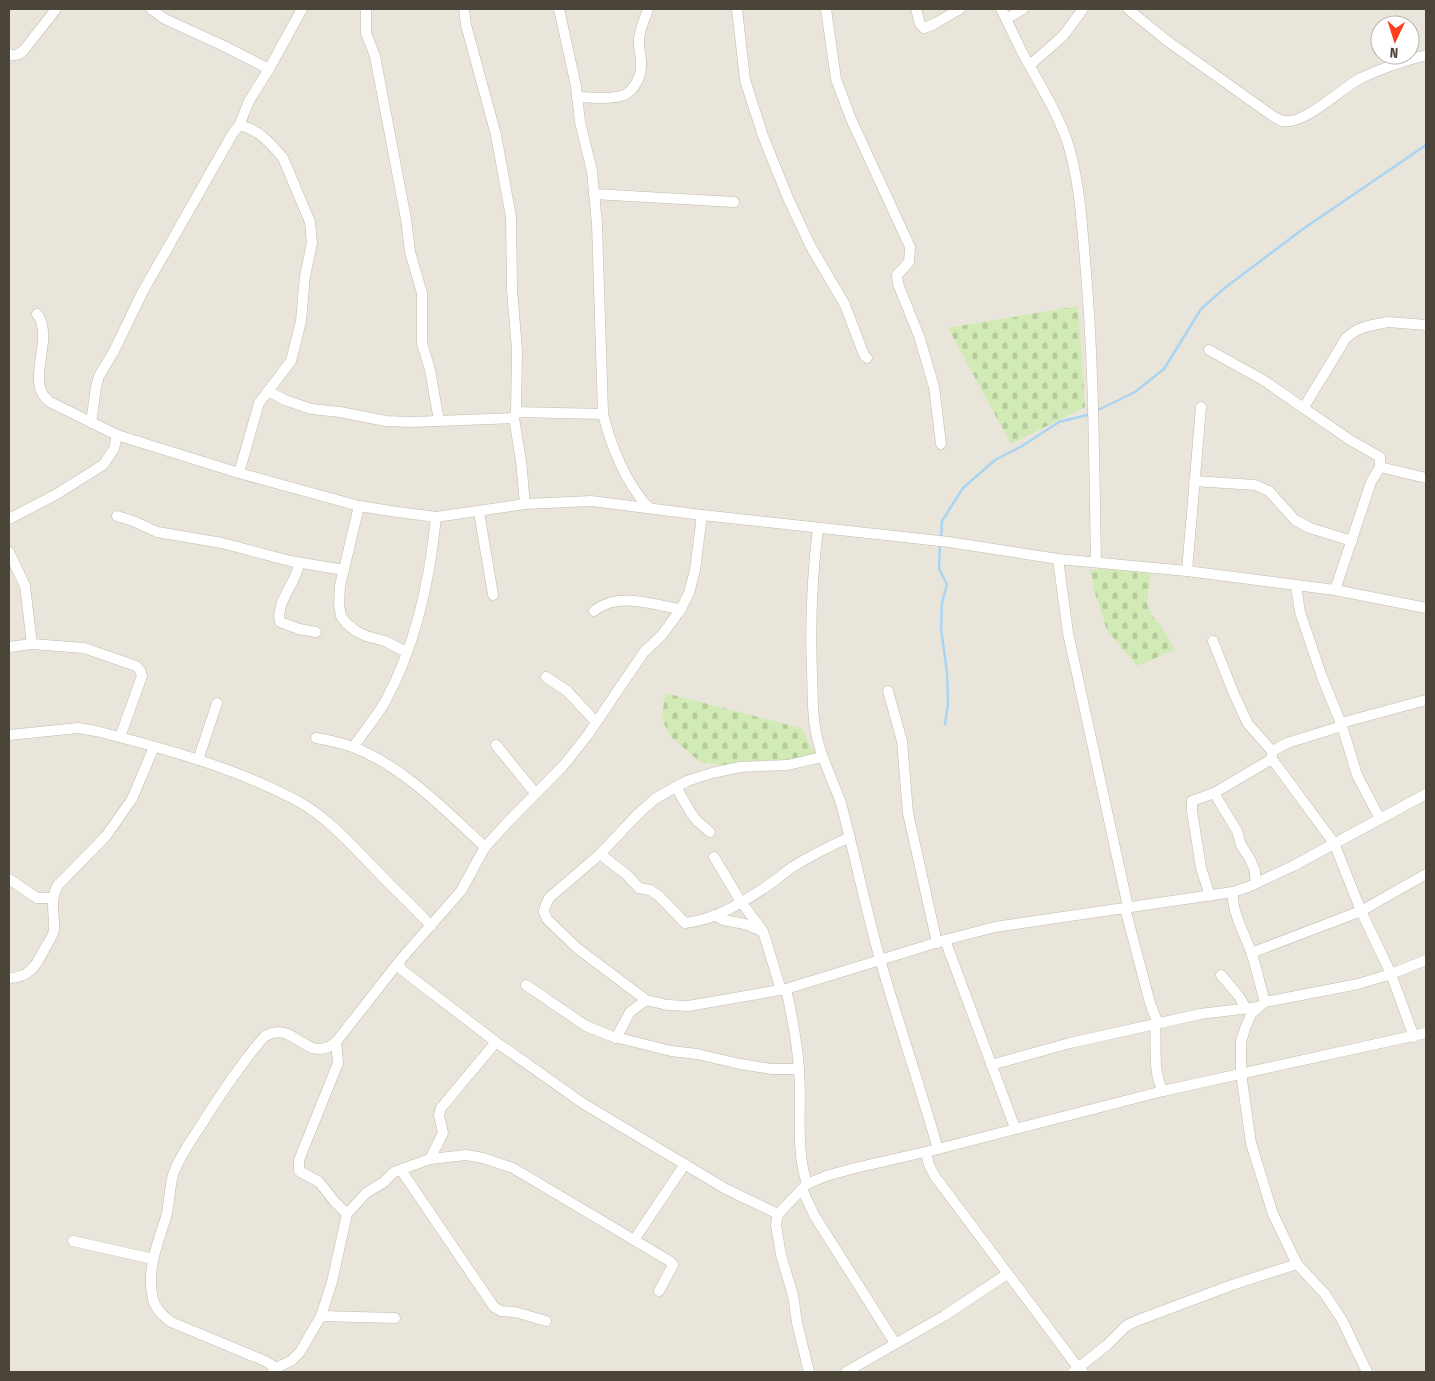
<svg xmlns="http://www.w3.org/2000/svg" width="1435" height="1381" viewBox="0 0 1435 1381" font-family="'Fira Sans Condensed',sans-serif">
	<defs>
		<pattern id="cemetery-stones" width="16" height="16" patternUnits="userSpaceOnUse" patternTransform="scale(1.25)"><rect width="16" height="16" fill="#d2eab5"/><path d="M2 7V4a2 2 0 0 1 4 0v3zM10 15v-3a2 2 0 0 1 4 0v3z" fill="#b6ca9c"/></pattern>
	</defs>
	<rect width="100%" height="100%" fill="#f6f3ec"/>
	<path fill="#eae5da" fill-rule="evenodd" d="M 9,9 L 1426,9 L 1426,1372 L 9,1372 ZM 1380,25 L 1410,25 L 1410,55 L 1380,55 Z"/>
	<g fill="url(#cemetery-stones)">
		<path d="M 1078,306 L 1085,407 L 1011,444 L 948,328 Z"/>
		<path d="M 1100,569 L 1151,572 L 1147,603 L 1152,616 L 1161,626 L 1175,650 L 1137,666 L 1107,630 L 1094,590 L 1090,570 Z"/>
		<path d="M 665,693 L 801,728 L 815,754 L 794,759 L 720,765 L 700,762 L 670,736 L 662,719 Z"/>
	</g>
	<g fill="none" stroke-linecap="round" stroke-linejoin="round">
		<g stroke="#a9d4f2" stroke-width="2.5">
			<path d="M 1096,411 L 1135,392 L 1164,369 L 1201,309 L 1226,287 L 1303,229 L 1426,145"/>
			<path d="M 941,538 L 942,521 L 963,488 L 995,460 L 1022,446 L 1059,422 L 1091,414"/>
			<path d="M 940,544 L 939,569 L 947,584 L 942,603 L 941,628 L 947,673 L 948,703 L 945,724"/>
		</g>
		<defs>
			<g id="minor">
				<path d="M 151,9 L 165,19 L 226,47 L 269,69"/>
				<path d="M 366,9 L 366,33 L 375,56 L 406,219 L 410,252 L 422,293 L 422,343 L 430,370 L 439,421"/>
				<path d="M 464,9 L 466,25 L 496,135 L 511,217 L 512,289 L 517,350 L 516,412"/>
				<path d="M 559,9 L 576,86 L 580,122 L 592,171 L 597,224 L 603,414 C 611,446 626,484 649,508"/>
				<path d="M 737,9 L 745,80 L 763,136 L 788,198 L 810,245 L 845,305 L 864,355 L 867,358"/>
				<path d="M 826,9 L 836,79 L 851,119 L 910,247 L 909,262 L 897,275 L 898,284 L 919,336 L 934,387 L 941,444"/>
				<path d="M 916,9 L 920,24 L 924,28 L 934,24 L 960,9"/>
				<path d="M 1001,9 C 1008,22 1014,36 1021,50 C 1037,81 1057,110 1068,144 C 1079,178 1082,224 1085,260 C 1094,360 1094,461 1096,562"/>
				<path d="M 1128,9 L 1166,40 L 1274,117 C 1277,118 1281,121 1284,121 C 1304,125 1342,88 1361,78 C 1382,68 1404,61 1426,55"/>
				<path d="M 1006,19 L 1023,9"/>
				<path d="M 9,54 C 15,57 19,54 24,50 L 56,9"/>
				<path d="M 1030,65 L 1063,36 L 1083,9"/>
				<path d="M 577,97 C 591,97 612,100 624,95 C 636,89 642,74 641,62 C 641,54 638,46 639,39 C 640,28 645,19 648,9"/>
				<path d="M 239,126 C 257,127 272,145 283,158 L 310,222 L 312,243 L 305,276 L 301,321 L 291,361 L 259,403 L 239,473"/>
				<path d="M 594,194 L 734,202"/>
				<path d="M 37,314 C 56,339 23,383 50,402 L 117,435 L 239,473 L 359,506 L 397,512 L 436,517 L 525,504 L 591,501 L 702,515 L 949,542 L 1058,559 L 1187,571 L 1335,590 L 1426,608"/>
				<path d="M 1209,350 L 1263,380 L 1350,440 L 1380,457 L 1380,467 L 1371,482 L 1335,590"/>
				<path d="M 268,391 L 285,400 L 311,409 L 340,412 L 386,421 L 411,422 L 514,418"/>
				<path d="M 1304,407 L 1346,338 L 1357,330 L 1368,326 L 1388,322 L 1426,325"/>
				<path d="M 91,423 L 96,387 L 99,376 L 114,351 L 142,293 L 233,133 L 239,126 L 249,101 L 269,69 L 302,9"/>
				<path d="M 1380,467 L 1426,478"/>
				<path d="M 1194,481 L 1255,485 L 1269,491 L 1295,520 L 1310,528 L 1352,541"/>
				<path d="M 525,504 L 521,461 L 514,418 L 516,412 L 603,414"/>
				<path d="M 359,506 L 340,586 L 339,604 L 341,616 L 346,623 L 356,631 L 366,636 L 385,641 L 406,652"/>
				<path d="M 479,512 L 493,595"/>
				<path d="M 117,516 L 133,521 L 157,532 L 222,543 L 290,561 L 344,570"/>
				<path d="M 9,519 L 55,495 L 103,465 L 114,449 L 117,435"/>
				<path d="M 818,528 C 812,576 810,624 812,673 C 813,691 812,709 815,727 C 819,754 832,778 841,803 C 855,856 866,910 881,963 C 899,1025 920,1086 938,1149"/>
				<path d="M 9,552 L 25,586 L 32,644"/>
				<path d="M 1058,559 L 1068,633 L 1128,907"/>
				<path d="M 299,563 C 297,583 275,602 280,622 L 299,629 L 316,632"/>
				<path d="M 1187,571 L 1201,407"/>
				<path d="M 1296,585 L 1300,612 L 1322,677 L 1342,726 L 1357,775 L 1380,819"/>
				<path d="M 594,611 C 618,591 653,605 681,609"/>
				<path d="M 1213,641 L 1234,694 L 1248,724 L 1272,751 L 1272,759 L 1334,843 L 1361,911 L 1391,974 L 1414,1037"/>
				<path d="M 9,647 L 32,644 L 84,648 L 136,666 L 140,670 L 142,676 L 120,737"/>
				<path d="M 546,677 L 567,691 L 596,722"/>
				<path d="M 888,691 L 902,741 L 908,813 L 937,943"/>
				<path d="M 1341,723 L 1426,700"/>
				<path d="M 9,735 L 78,728 L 96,731 C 163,748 240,769 301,803 C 332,821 355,849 380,874 C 397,892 415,908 431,926"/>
				<path d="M 316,738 C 328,740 341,743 353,747 C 403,766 447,812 485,847"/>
				<path d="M 496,745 L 535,793"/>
				<path d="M 353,747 C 364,732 377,716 386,700 C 416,644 430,580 436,517"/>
				<path d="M 1272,751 L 1287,743 L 1342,726"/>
				<path d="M 822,757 L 788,765 L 740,767 L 712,773 L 687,781 L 656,798 L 638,814 L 600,854 L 549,898 L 545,907 L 544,912 L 547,919 L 577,948 L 646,1000 L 667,1005 L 688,1006 L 786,989 L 945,940 L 995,927 L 1233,892 L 1248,887 L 1293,866 L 1426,794"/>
				<path d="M 198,760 L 217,703"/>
				<path d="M 676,787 L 691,813 L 697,821 L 710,832"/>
				<path d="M 1214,793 L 1237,831 L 1241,845 L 1250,859 L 1255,871 L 1255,877 L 1259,882"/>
				<path d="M 600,854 L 627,875 L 639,888 L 650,890 L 659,896 L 685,923 C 716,920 745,901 770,884 C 777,879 784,873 791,868 C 810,856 830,846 850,837"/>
				<path d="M 714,857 L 741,902 L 763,931 L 781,990"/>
				<path d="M 9,879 L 37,898 L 52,898"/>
				<path d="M 1233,892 C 1231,910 1245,935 1251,952 C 1257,969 1260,986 1265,1002"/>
				<path d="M 1210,896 L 1201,868 L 1192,811 L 1192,801 L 1214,793 L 1272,759"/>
				<path d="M 1125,908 L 1150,1003 L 1158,1024"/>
				<path d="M 714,915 L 723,920 L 745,924 L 762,931"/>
				<path d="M 945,940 L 1015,1128"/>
				<path d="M 1251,953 L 1361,911 L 1426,874"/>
				<path d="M 399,964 L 402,970 L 496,1042 L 584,1104 L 726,1189 L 778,1214"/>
				<path d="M 1221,975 L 1238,995 L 1246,1008"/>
				<path d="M 9,978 C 30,978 37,964 45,948 C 48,943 53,936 54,930 C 55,914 49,899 58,885 L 106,836 L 132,799 L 154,747"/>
				<path d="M 526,985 L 586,1026 L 611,1036 L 671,1051 L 697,1054 L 740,1064 L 772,1069 L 799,1069"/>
				<path d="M 786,989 C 792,1015 797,1043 799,1069 C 802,1108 795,1147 807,1184"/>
				<path d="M 1155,1025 C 1157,1045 1152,1071 1163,1091"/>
				<path d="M 616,1038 L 630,1012 L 646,1000"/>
				<path d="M 336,1042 L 338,1063 L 299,1160 L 299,1171 L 319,1182 L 335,1202 L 347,1214"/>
				<path d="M 991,1065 L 1070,1043 L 1200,1014 L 1258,1007"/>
				<path d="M 926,1152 L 929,1165 L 934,1175 L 1073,1361 L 1083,1372"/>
				<path d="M 430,1159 L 443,1133 L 439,1115 L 441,1108 L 496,1042"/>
				<path d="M 401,1170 L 494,1307 L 501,1311 L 515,1312 L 546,1321"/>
				<path d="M 802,1189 L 814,1215 L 895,1343"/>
				<path d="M 634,1240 L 685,1164"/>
				<path d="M 73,1241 L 153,1259"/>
				<path d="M 321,1316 L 395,1318"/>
				<path d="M 276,1368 L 265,1361 L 171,1322 C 164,1316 155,1309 153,1299 C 146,1271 158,1242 166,1217 C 170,1202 169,1186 174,1172 C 181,1154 193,1138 203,1122 C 222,1092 241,1063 265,1036 C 296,1019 305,1066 336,1042 L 402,958 L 461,891 L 485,847 L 507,823 L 563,766 L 587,736 L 644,652 L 662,635 L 681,609 L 689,593 L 695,570 L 702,515"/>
				<path d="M 273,1372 L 276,1368 L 291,1361 L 300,1352 L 321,1316 L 332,1282 L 347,1214 L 366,1193 L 384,1182 L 394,1172 L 430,1159 L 466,1155 L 483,1158 L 513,1168 L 671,1262 L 673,1265 L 659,1291"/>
				<path d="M 809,1372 L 797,1323 L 793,1295 L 781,1255 L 776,1225 L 778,1214 L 807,1184 L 826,1176 L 855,1168 L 938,1149 L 1163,1091 L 1426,1033"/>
				<path d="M 846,1372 L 944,1316 L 1007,1274"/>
				<path d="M 1073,1372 L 1107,1345 L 1126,1326 L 1136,1321 L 1232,1285 L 1297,1264"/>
				<path d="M 1367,1372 L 1342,1320 L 1325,1294 L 1297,1264 L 1273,1214 L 1251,1143 L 1241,1073 L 1241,1042 L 1245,1029 L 1251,1014 L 1265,1002 L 1358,984 L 1391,974 L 1426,960"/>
			</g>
		</defs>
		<use href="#minor" stroke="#c2bbae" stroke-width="11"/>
		<use href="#minor" stroke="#fff" stroke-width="10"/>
	</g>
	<rect width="1435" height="1381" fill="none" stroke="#4b4439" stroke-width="20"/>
	<g transform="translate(1395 40) rotate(184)"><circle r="24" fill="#ffffff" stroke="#b7b4b0"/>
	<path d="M0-4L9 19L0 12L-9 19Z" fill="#fc3f1d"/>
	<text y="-8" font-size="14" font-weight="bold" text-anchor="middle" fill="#4b4439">N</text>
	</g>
</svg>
